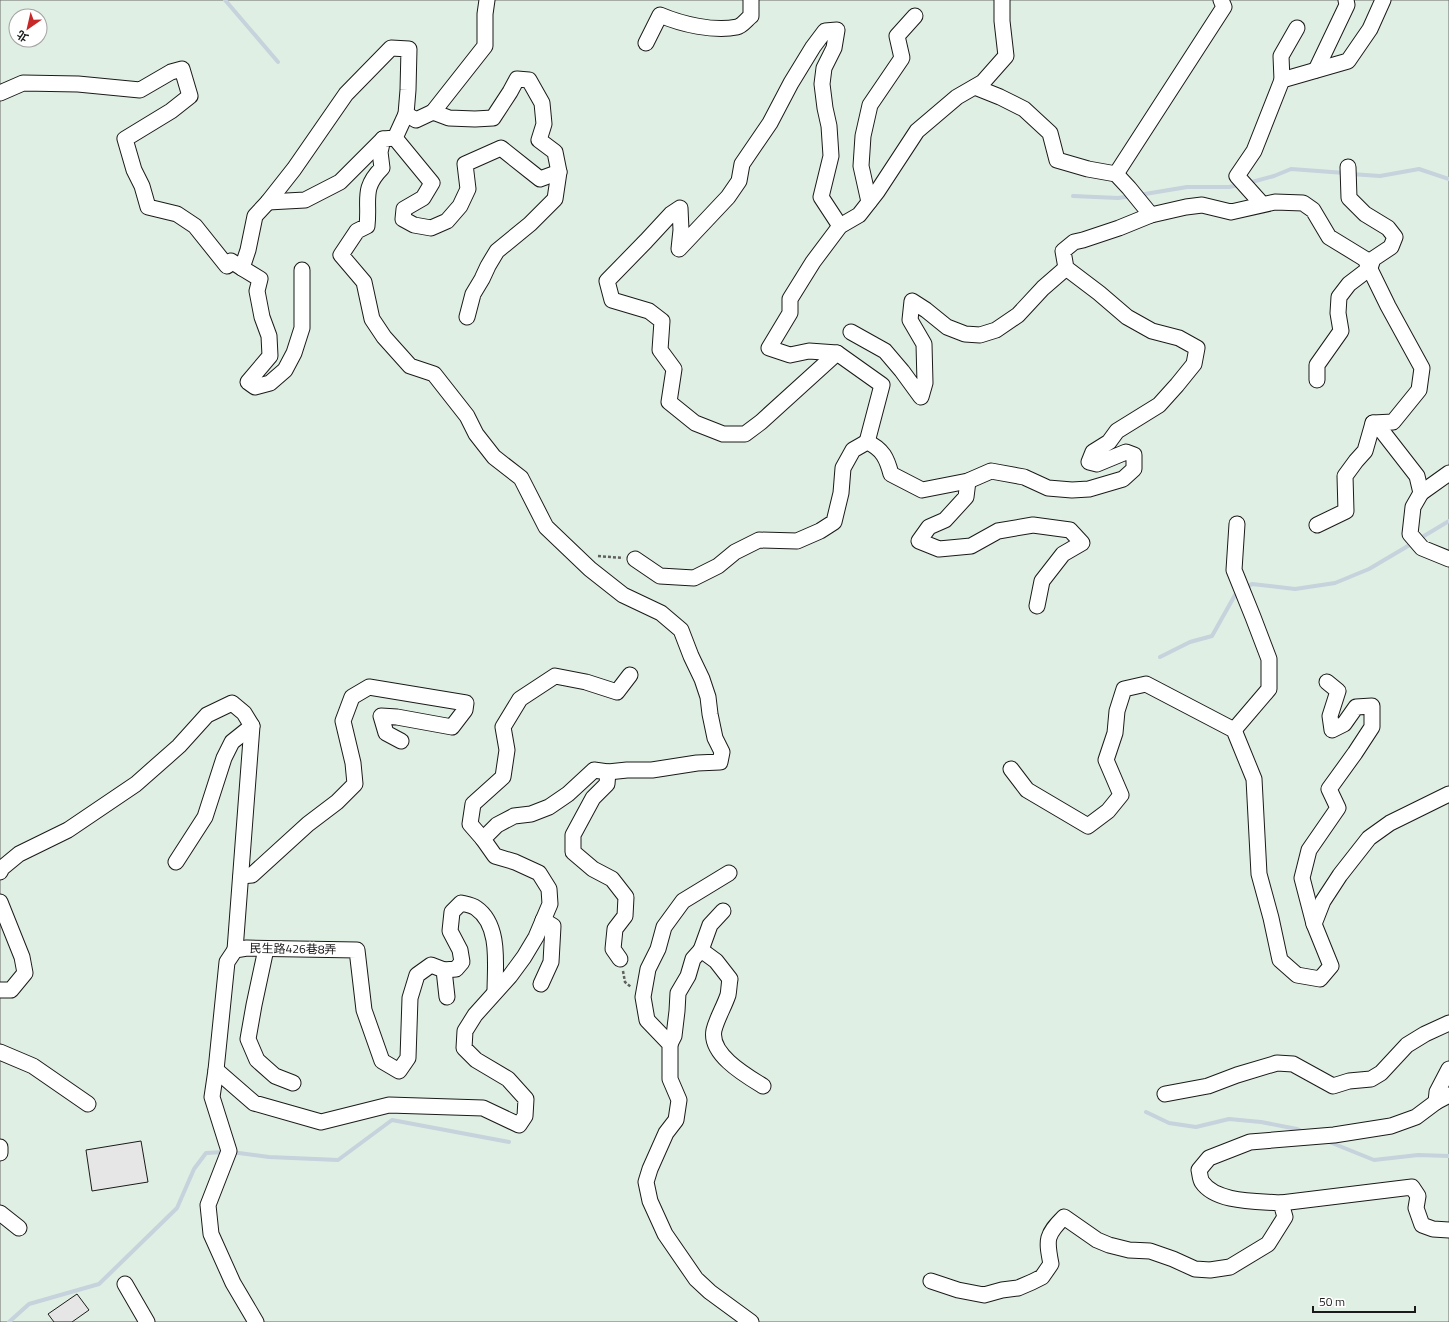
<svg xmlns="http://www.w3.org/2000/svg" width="1449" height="1322" viewBox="0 0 1449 1322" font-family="'Titillium Web','Noto Sans TC',sans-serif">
	<rect width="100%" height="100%" fill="#fff"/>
	<path fill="#e0efe3" stroke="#6a6a6a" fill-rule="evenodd" d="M 0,0 L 1449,0 L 1449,1322 L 0,1322 ZM 16,16 L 40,16 L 40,40 L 16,40 Z"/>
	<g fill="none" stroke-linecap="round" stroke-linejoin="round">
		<g stroke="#c6d2dc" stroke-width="4">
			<path d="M 225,0 L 278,62"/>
			<path d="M 1351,174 L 1380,176 L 1419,169 L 1449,179"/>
			<path d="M 1248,183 L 1274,176 L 1291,169 L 1345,173"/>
			<path d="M 1139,195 L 1187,187 L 1229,187 L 1239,185"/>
			<path d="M 1073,196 L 1118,198 L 1132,196"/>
			<path d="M 1419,539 L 1449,521"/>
			<path d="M 1160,657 L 1190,642 L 1212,636 L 1235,595 L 1252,584 L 1295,589 L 1335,583 L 1369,569 L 1413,543"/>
			<path d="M 1146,1112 L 1169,1123 L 1196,1127 L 1229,1119 L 1261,1122 L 1297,1129 L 1304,1132"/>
			<path d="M 1327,1141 L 1374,1160 L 1418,1155 L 1449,1156"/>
			<path d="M 231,1152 L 269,1157 L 338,1160 L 392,1120 L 509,1142"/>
			<path d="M 9,1322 L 29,1304 L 99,1284 L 177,1208 L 194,1169 L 206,1153 L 224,1152"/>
		</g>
	</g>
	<g fill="#e6e6e6" stroke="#1a1a1a">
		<path d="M 141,1141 L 148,1182 L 92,1191 L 86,1150 Z"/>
		<path d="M 77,1294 L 89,1310 L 72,1322 L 54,1322 L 48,1314 Z"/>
	</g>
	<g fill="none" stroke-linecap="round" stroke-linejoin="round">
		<defs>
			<g id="minor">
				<path d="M 646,43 L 660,15 C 681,24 714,32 737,27 C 742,26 747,19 751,16 L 751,0"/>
				<path d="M 1316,70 L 1347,5 L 1346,0"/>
				<path d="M 1282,80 L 1281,56 L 1297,28"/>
				<path d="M 975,87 L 1000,97 L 1024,109 L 1050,133 L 1057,160 L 1088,169 L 1116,174 L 1129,188 L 1151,215"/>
				<path d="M 0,93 L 23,83 L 78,84 L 140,90 L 171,72 L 182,69 L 190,96 L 171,111 L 125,139 L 134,170 L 142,186 L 148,207 L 177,214 L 195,226 L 227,266 L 231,261 L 242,268 L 248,250 L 255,216 L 268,202 L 294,169 L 346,94 L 391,48 L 409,49 L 408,90 L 406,114 L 416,120 L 433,112 L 449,118 L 475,119 L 493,118 L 510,92 L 517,79 L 529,80 L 542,103 L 544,124 L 539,140 L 555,152 L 559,172 L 555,199 L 530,224 L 497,251 L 488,266 L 482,279 L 473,294 L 467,317"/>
				<path d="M 433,112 L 485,46 L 485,14 L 487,0"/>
				<path d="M 395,138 L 432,183 L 423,198 L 404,209 L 403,219 L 414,225 L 431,228 L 447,221 L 460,206 L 468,189 L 465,164 L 501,148 L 540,179 L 559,172"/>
				<path d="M 1116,174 L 1224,7 L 1221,0"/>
				<path d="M 268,202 L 305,200 L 340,182 L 383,139"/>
				<path d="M 869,202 L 861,166 L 863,136 L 870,105 L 902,58 L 897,36 L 915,16"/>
				<path d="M 1262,204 L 1237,176 L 1254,151 L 1282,80 L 1348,61 L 1370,29 L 1383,0"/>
				<path d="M 242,268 L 260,279 L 257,291 L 262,317 L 269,336 L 270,356 L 248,382 L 255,387 L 270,383 L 285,370 L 294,353 L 302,328 L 302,270"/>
				<path d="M 851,332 L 885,351 L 902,371 L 921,397 L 925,383 L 924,344 L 910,320 L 912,301 L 926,310 L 947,327 L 965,334 L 980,335 L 996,330 L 1018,315 L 1043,288 L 1066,268"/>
				<path d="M 837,353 L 761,422 L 745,434 L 723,434 L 695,423 L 669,402 L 674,369 L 660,350 L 662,321 L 649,311 L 612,300 L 607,281 L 646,241 L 671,214 L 680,208 L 681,230 L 679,249 L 728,197 L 739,181 L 742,164 L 770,123 L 791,83 L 813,47 L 825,31 L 837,30 L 834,48 L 824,68 L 822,84 L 825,108 L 829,126 L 831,156 L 821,197 L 840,226"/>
				<path d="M 1317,380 L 1317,365 L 1341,331 L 1338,313 L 1339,297 L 1349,284 L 1370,268 L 1373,259 L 1391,247 L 1395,237 L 1388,228 L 1365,214 L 1349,198 L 1348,167"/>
				<path d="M 867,442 L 882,385 L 837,353 L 809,351 L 790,355 L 769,348 L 790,313 L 790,299 L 813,262 L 840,226 L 859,215 L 877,192 L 917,131 L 957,97 L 983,82 L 1006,56 L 1002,21 L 1002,0"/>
				<path d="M 968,481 L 966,497 L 945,520 L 929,527 L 919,541 L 939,549 L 971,546 L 998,531 L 1033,525 L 1070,530 L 1082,543 L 1063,554 L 1042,581 L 1037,606"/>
				<path d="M 1421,493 L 1449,473"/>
				<path d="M 1317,525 L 1346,511 L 1345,476 L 1356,461 L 1365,451 L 1373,423"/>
				<path d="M 635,559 L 660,576 L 694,578 L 718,566 L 735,552 L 759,540 L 797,541 L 820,531 L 834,522 L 841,493 L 843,468 L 853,450 L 867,442 C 883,449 887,459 891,474 L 922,490 L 968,481 L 991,471 L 1024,477 L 1048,488 L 1072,490 L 1089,489 L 1123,479 L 1134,469 L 1134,455 L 1126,452 L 1097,464 L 1089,462 L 1093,452 L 1109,442 L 1117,431 L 1159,405 L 1177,385 L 1194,364 L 1197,348 L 1179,338 L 1152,331 L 1127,317 L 1099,293 L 1066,268 L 1063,251 L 1074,242 L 1083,240 L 1119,228 L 1151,215 L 1186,207 L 1202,205 L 1231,212 L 1275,202 L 1303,203 L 1313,210 L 1329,237 L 1365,259 L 1388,306 L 1422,368 L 1419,390 L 1393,422 L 1373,423 L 1382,431 L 1417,476 L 1421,493 L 1413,507 L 1410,534 L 1422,548 L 1449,559"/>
				<path d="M 1234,730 L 1269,689 L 1269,659 L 1253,617 L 1234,570 L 1237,524"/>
				<path d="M 1011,769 L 1027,790 L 1088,826 L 1108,811 L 1121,795 L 1106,760 L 1115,733 L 1117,711 L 1124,689 L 1146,684 L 1234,730 L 1254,779 L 1259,874 L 1271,918 L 1280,960 L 1297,975 L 1320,979 L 1331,966 L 1314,924 L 1323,901 L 1340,875 L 1369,838 L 1390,823 L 1449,794"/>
				<path d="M 608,772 L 607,784 L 593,798 L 573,835 L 573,852 L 593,869 L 612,879 L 626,897 L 625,916 L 615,929 L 613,949 L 620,959"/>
				<path d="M 483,839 L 470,824 L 473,804 L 503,777 L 507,750 L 503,727 L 520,699 L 555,676 L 586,682 L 617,692 L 630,675"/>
				<path d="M 176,862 L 205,817 L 224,758 L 232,742 L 252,726"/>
				<path d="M 0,872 L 2,868 L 19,854 L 68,830 L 136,784 L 179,746 L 207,715 L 232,703 L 244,713 L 252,726 L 235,950"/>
				<path d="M 729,873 L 683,901 L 664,927 L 658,949 L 648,969 L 643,997 L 647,1020 L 670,1044 L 670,1079 L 679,1100 L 676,1120 L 666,1133 L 650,1169 L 646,1182 L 650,1201 L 665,1234 L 696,1279 L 710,1292 L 751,1322"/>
				<path d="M 241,876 L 252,875 L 308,824 L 337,802 L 355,784 L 353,763 L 343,721 L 352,697 L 369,687 L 466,703 L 465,710 L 452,727 L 397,717 L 381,716 L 386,733 L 401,741"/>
				<path d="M 0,902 L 22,957 L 25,973 L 11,990 L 0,990"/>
				<path d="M 1314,924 L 1302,878 L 1309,850 L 1338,808 L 1329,789 L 1355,753 L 1372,727 L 1372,706 L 1356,707 L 1344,724 L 1332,730 L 1330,716 L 1338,691 L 1327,682"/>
				<path d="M 266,949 L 254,1005 L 248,1039 L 257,1060 L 275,1076 L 293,1083"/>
				<path d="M 701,950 L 710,925 L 723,911"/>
				<path d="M 444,970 L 456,969 L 462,962 L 460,950 L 450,931 L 452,912 L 461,903 C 465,904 472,905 476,908 C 501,925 495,966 495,992"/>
				<path d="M 541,984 L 551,962 L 553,926 L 543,920"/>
				<path d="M 670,1044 L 674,1036 L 677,1011 L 678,993 L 688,976 L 693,959 L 701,950 L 716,961 L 730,979 C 729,984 729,990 728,995 C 724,1007 717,1018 714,1030 C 709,1054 745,1075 763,1086"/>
				<path d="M 0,1052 L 33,1066 L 88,1104"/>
				<path d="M 1449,1069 L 1437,1092 L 1436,1102 L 1449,1095"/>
				<path d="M 216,1070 L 254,1103 L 321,1122 L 389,1105 L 483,1108 L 519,1125 L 525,1116 L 526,1099 L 508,1079 L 476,1060 L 464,1048 L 465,1031 L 475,1015 L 510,976 L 524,957 L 536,937 L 550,904 L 549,889 L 539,873 L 515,862 L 495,856 L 483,839 L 497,825 L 514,816 L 531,814 L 549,807 L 568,794 L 594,770 L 608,772 L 627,770 L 652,770 L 697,763 L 720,762 L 722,752 L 715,738 L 710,714 L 708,697 L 702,679 L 691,656 L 681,630 L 661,613 L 623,595 L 590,569 L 546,527 L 521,478 L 494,457 L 476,434 L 467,416 L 434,374 L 410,366 L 384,337 L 372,319 L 364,282 L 341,255 L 357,231 L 367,226 C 370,200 361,189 382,168 L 380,152 L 383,139 L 395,138 L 406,114"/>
				<path d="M 1165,1094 L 1208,1086 L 1237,1075 L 1277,1063 L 1293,1064 L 1333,1086 L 1349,1081 L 1371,1079 L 1381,1073 L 1407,1045 L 1425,1034 L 1449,1023"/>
				<path d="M 0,1147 L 0,1153"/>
				<path d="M 1281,1203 L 1412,1187 L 1418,1196 L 1416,1208 L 1422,1225 L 1433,1229 L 1449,1230"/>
				<path d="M 0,1213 L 19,1228"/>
				<path d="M 931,1281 L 958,1290 L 984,1295 L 1002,1290 L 1018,1288 L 1032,1282 L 1042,1277 L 1051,1264 C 1046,1239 1046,1235 1064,1217 L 1097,1240 L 1109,1245 L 1129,1250 L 1150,1251 L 1173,1259 L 1195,1269 L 1210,1270 L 1230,1267 L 1268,1244 L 1285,1217 L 1281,1203 C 1258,1201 1216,1203 1202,1182 C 1200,1179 1200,1174 1199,1170 L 1209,1158 L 1250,1142 L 1334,1135 L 1391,1126 L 1416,1117 L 1436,1102"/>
				<path d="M 125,1284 L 147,1322"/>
				<path d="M 256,1322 L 233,1283 L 211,1234 L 208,1205 L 229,1151 L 212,1097 L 216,1070 L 227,962 L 235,950 L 247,948 L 357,950 L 364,1010 L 382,1061 L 399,1071 L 408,1058 L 410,998 L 417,975 L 431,965 L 444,970 L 447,997"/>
			</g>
		</defs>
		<use href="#minor" stroke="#1a1a1a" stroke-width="17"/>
		<g stroke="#5f5f5f" stroke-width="2.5" stroke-dasharray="3 2" stroke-linecap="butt">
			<path d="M 598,556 L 623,558"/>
			<path d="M 623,971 L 625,982 L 631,987"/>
		</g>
		<use href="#minor" stroke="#fff" stroke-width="15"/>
	</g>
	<g text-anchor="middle" stroke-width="3" stroke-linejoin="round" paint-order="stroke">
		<g font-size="12" fill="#1a1a1a" stroke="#fff">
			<text transform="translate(293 949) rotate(1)" y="4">民生路426巷8弄</text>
		</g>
	</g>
	<g transform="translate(28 28) rotate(214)"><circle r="19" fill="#ffffff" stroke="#a3a3a3"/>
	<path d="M0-3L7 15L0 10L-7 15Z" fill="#c62828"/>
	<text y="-6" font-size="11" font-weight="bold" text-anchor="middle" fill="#1a1a1a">北</text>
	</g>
	<path d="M1313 1306v6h102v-6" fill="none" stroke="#1a1a1a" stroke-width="2"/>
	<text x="1319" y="1306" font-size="12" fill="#1a1a1a" stroke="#ffffff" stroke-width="3" paint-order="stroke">50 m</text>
</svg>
